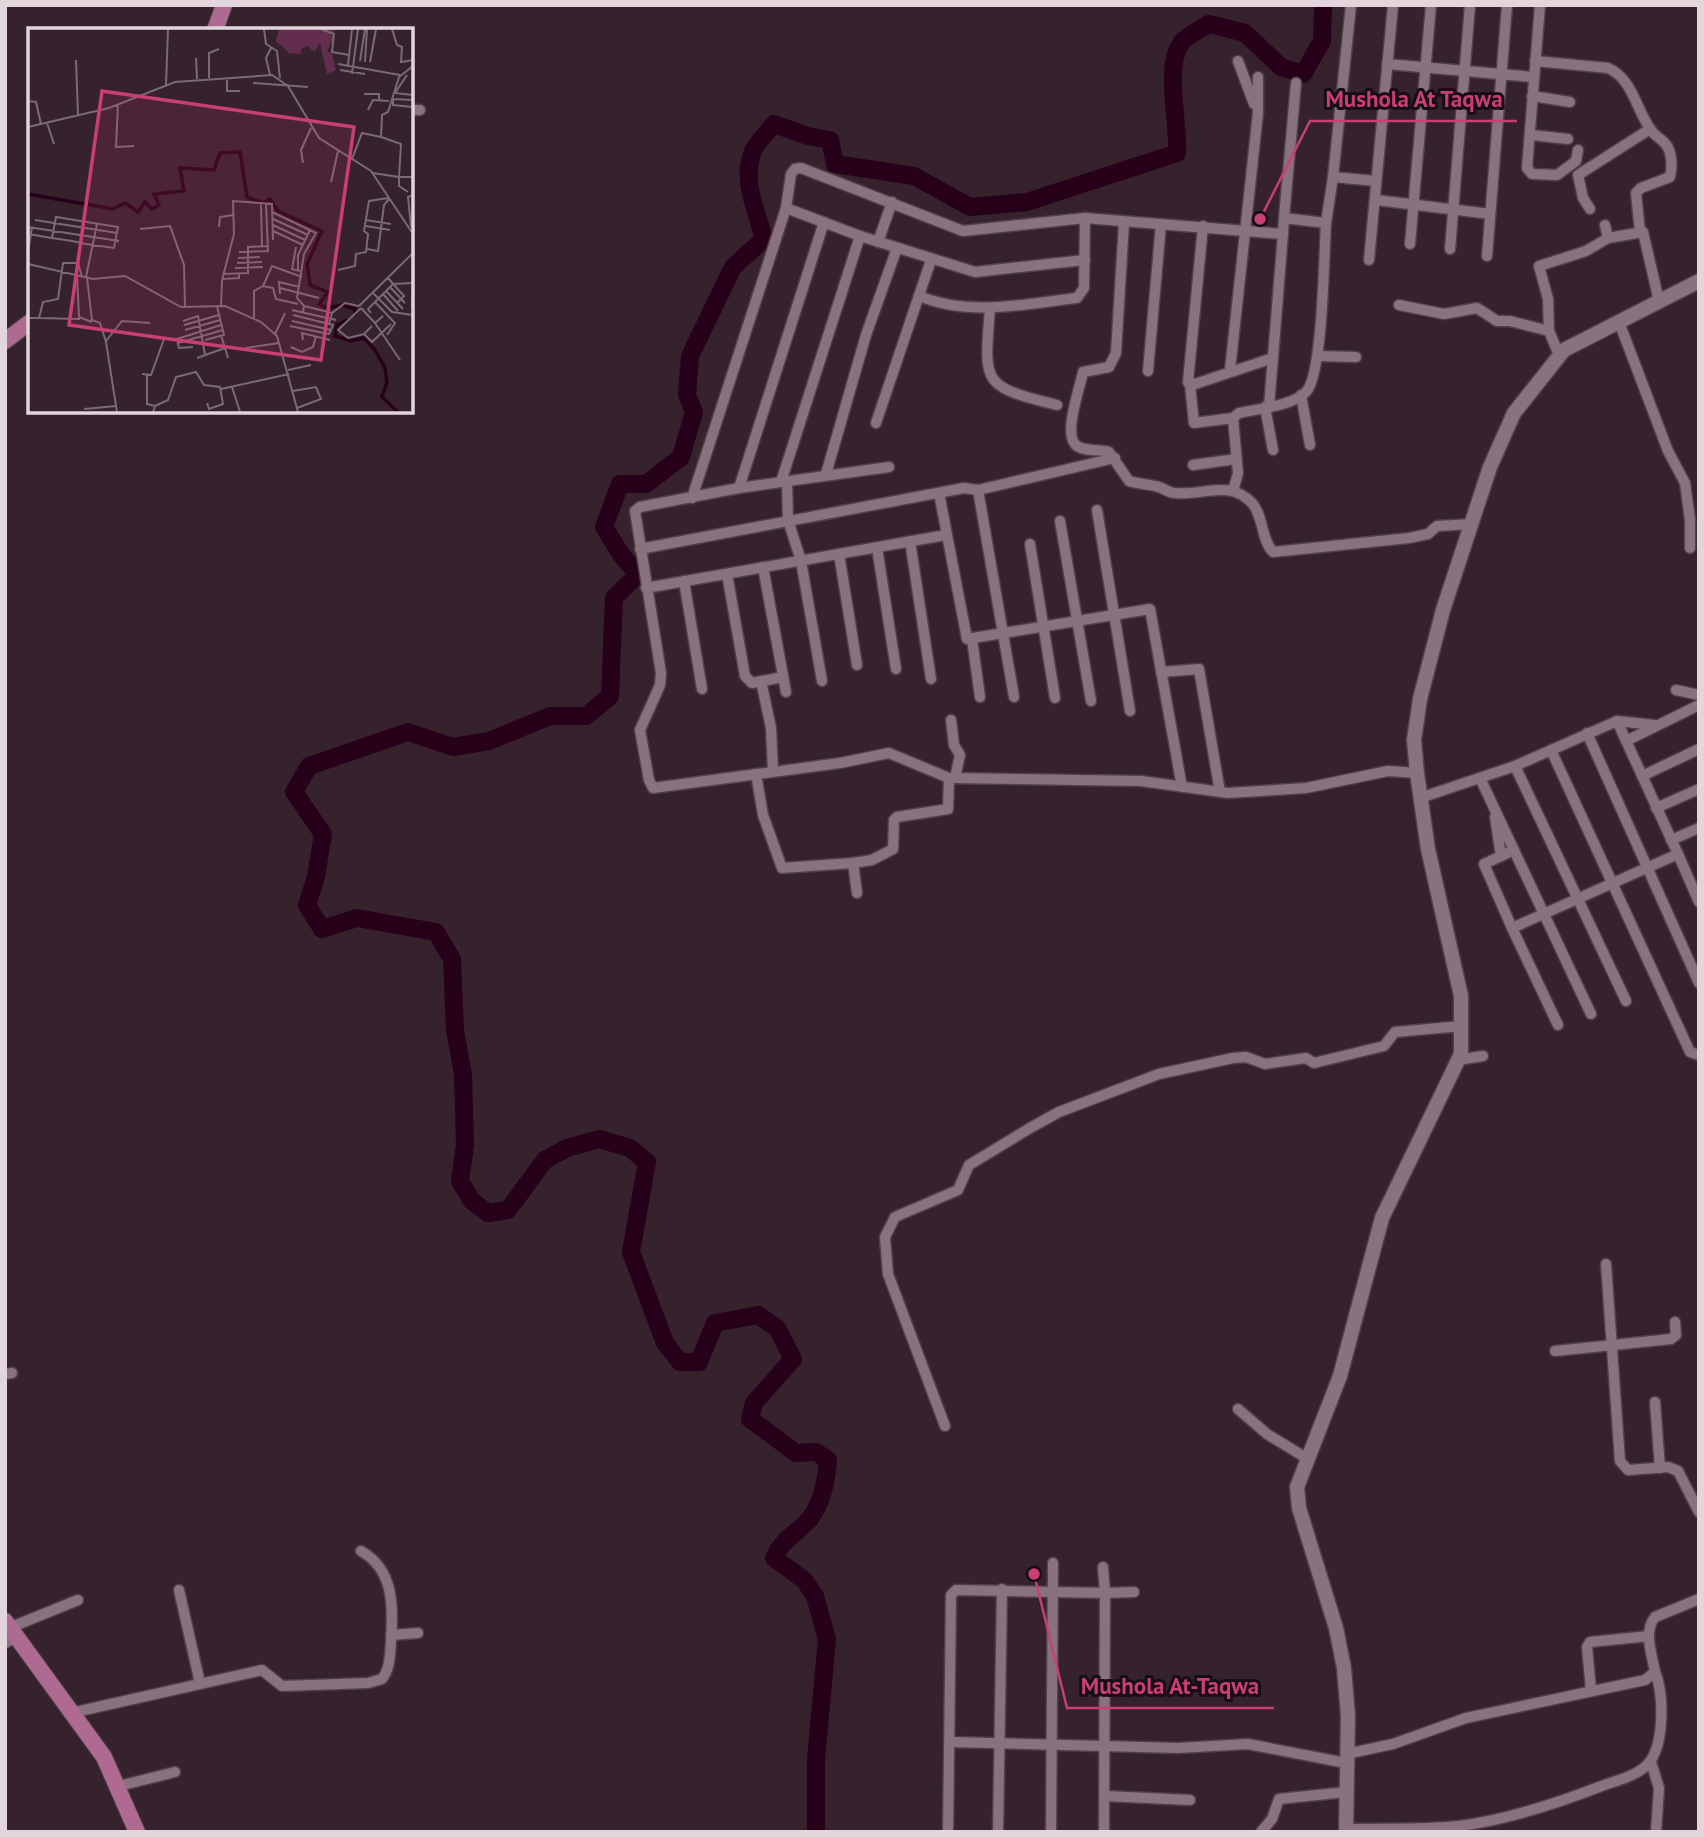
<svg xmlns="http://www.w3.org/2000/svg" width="1704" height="1837" viewBox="0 0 1704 1837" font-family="'PT Sans',sans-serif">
	<rect width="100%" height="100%" fill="#35222c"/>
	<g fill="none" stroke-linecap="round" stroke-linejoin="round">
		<path stroke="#270019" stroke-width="18" d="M 816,1832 L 816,1759 L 827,1639 L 815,1596 L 804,1580 L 774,1558 C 782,1540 794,1535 807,1522 C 822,1506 826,1482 828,1460 L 816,1452 L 796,1453 L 750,1419 L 754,1403 L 793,1359 L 777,1328 L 758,1315 L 715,1323 L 699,1362 L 680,1362 L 665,1343 L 631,1252 L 647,1162 L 630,1148 L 599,1139 L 567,1148 L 545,1160 L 508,1210 L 488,1213 L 472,1201 L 460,1181 L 465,1145 L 463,1074 L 455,1030 L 452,959 L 436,932 L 357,918 L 322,929 L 307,905 L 316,877 L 323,834 L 294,792 L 309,766 L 408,732 L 453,747 L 489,741 L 550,716 L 586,716 L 610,696 L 614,598 L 638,574 L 622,556 L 604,527 L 620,484 L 646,484 L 681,457 L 694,412 L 687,395 L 690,356 L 733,267 L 764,239 C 757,210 741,182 753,151 C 757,142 768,132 774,124 L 808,136 L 830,140 L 835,164 L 914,176 L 970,207 L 1027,202 L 1177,153 C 1179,122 1164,68 1181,43 C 1187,35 1201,29 1209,24 L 1245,33 L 1281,67 L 1303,74 L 1322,41 L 1323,5"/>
		<defs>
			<g id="street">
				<path d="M 1351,5 L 1333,177 L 1376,181"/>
				<path d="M 1540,5 L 1527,168 L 1532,174 L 1557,175 L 1576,161 L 1578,150"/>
				<path d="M 1238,61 L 1254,104"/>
				<path d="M 1535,61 L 1608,68 C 1633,79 1636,110 1651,130 C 1656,138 1666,140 1669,150 C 1672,158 1672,168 1670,177 L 1641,188 L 1636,193 L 1640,232"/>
				<path d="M 1387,64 L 1533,77"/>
				<path d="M 1532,96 L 1570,102"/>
				<path d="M 411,110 L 420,110"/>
				<path d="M 1531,135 L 1568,139"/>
				<path d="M 1376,200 L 1490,214"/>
				<path d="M 786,208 L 860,236 L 975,272 L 1085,260"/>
				<path d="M 1590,209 L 1583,198 L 1578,175 L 1650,129"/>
				<path d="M 1284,218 L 1296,83"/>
				<path d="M 1124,223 L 1116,353 L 1109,367 L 1083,372 C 1080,388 1062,436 1077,446 C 1086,452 1099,449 1109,452 L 1129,481 C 1138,484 1147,484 1155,486 C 1163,487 1168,493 1175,493 C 1203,496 1229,479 1252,503 C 1264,517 1261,540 1273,552 L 1409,538 L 1428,534 L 1437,526 L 1473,524"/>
				<path d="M 1605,225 L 1608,238 L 1643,232 L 1659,301"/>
				<path d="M 1203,226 L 1188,382 L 1195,384 L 1273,358"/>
				<path d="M 878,242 L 892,202"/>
				<path d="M 1410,244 L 1431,5"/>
				<path d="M 1450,249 L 1470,5"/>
				<path d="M 1487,256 L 1507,5"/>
				<path d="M 1369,260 L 1393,5"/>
				<path d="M 919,296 C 970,317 1024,304 1077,298 L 1084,288 L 1085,218"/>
				<path d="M 1399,305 L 1444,314 L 1477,308 L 1497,321 L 1510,321 L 1549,331 L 1559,355"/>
				<path d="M 990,308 C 984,385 981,386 1057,405"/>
				<path d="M 1619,322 L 1668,451 L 1685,483 L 1690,520 L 1690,548"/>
				<path d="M 1549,331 L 1548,299 L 1539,266 L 1586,251 L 1608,238"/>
				<path d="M 1318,356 L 1356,357"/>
				<path d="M 1230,370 L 1258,113 L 1258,77"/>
				<path d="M 1148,371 L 1161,224"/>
				<path d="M 1190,385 L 1194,423 L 1233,418"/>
				<path d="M 1301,395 L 1310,445"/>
				<path d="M 1269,406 L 1283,234"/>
				<path d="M 1265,407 L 1273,450"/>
				<path d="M 876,423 L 931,260"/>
				<path d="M 1193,465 L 1236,459"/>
				<path d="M 889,467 L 739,488 L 640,507 L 635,511 L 661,673 L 660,685 L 640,730 L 649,780 L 653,788 L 840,763 L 889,753 L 949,778 L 1141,781 L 1228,793 L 1306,788 L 1388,771 L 1417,773"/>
				<path d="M 826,474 L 866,335 L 897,248"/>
				<path d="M 787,481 L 788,520 L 801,561 L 822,681"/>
				<path d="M 781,482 L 860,236"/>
				<path d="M 739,488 L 824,222"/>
				<path d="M 978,490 L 1115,458"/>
				<path d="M 1233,491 L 1238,473 L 1233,418 L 1239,413 C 1258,409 1292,406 1306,392 C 1323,375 1324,253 1326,223"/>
				<path d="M 939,493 L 967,639 L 1150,609 L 1182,787"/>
				<path d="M 692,498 L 786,208 L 791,174 L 795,169 L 801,168 L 963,231 L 1085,218 L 1283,234 L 1284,218 L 1326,223 L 1333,177"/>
				<path d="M 1097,510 L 1130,711"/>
				<path d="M 1060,521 L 1091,701"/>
				<path d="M 910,541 L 931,679"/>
				<path d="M 1030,544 L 1055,698"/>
				<path d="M 877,548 L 896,669"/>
				<path d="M 640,549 L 964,488 L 978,490 L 1014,697"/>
				<path d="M 839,554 L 857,665"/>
				<path d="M 763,567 L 786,692"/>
				<path d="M 727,574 L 745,676 L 752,683 L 783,677"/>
				<path d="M 684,581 L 702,689"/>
				<path d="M 646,588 L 946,535"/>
				<path d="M 972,639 L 980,697"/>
				<path d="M 1161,672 L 1199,669 L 1220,792"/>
				<path d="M 761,681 L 771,728 L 773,771"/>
				<path d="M 1676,690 L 1699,695"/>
				<path d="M 951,720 L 954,745 L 960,755 L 955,778"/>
				<path d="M 1617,721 L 1654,725"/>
				<path d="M 1587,733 L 1699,983"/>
				<path d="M 1626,741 L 1699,705"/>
				<path d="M 1551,750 L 1690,1052 L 1699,1055"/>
				<path d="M 1515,766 L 1626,1001"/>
				<path d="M 756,774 L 763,815 L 782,868 L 853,863"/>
				<path d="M 1642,776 L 1699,749"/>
				<path d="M 1480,778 L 1591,1014"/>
				<path d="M 1420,798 L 1515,766 L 1617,721 L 1678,854"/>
				<path d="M 1656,808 L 1699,789"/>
				<path d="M 1495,817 L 1501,856"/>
				<path d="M 1671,840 L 1699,828"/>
				<path d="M 857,893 L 853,863 L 872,860 L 893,849 L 894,820 L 897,817 L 948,809 L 949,778"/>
				<path d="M 1512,928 L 1484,864 L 1514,850"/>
				<path d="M 1558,1025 L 1512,928 L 1678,854 L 1699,902"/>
				<path d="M 1458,1060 L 1483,1056"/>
				<path d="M 1606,1264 L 1620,1461 L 1628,1470 L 1668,1467 L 1678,1471 L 1699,1512"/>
				<path d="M 1555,1351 L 1671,1339 L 1676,1335 L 1675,1322"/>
				<path d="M 5,1374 L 12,1373"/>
				<path d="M 1655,1402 L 1660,1468"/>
				<path d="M 1238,1409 L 1267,1434 L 1308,1459"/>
				<path d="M 945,1426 L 888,1274 L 885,1237 L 895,1217 L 958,1190 L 969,1165 L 1030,1128 L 1059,1112 L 1159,1074 L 1233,1058 L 1246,1057 L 1265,1064 L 1306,1058 L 1314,1063 L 1384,1046 L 1395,1032 L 1462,1026"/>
				<path d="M 1103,1567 L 1105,1593 L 1134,1592"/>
				<path d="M 179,1590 L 200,1683"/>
				<path d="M 9,1628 L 78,1600"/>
				<path d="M 391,1635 L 418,1633"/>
				<path d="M 5,1643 L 15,1638"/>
				<path d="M 1591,1690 L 1587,1647 L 1590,1642 L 1649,1636"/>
				<path d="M 71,1713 L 262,1670 L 282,1686 L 368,1683 L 382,1679 C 390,1669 390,1655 391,1642 C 393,1608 395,1570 361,1551"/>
				<path d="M 951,1742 L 1178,1748 L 1248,1744 L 1346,1763"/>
				<path d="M 1346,1754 L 1393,1744 L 1466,1718 L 1645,1680 L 1655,1672 C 1652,1654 1643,1632 1655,1617 L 1699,1599"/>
				<path d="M 1651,1762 L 1659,1788 L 1656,1832"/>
				<path d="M 119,1786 L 175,1772"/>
				<path d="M 1105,1796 L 1190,1800"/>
				<path d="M 1346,1829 C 1383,1828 1422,1830 1459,1826 C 1506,1820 1555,1804 1599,1787 C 1614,1781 1635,1777 1647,1765 C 1665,1747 1664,1693 1655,1672"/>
				<path d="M 948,1832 L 951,1595 L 956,1590 L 1105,1593 L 1104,1832"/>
				<path d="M 998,1832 L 1002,1589"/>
				<path d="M 1051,1832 L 1053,1563"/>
				<path d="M 1261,1832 L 1272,1819 L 1279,1799 L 1346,1792"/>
			</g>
			<path id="secondary" d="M 1346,1832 L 1348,1716 L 1344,1668 L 1336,1628 L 1299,1508 L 1297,1487 L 1340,1376 L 1382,1218 L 1461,1054 L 1461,996 L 1428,849 L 1417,773 L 1414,740 L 1420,699 L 1443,610 L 1490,467 L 1514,413 L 1564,350 L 1699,281"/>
			<g id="primary">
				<path d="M 215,30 L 224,5"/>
				<path d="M 5,341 L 30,322"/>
				<path d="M 5,1621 L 104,1757 L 137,1832"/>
			</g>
		</defs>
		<use href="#street" stroke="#4f4048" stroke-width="13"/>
		<use href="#secondary" stroke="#4f4048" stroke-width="17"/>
		<use href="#primary" stroke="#4f4048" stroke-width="18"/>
		<use href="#street" stroke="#89717d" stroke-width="10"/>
		<use href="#secondary" stroke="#89717d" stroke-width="14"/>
		<use href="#primary" stroke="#af6a92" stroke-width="16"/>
	</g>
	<g transform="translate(28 28)">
		<rect width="385" height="385" fill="#35222c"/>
		<path d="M 251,1 L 311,1 L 302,5 L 306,9 L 299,23 L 304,26 L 308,42 L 299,46 L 292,15 L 286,24 L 280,18 L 274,20 L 273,26 L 261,25 L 248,13 Z" fill="#632e4d"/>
		<path fill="none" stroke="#270019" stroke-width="3.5" d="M 0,166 L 85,181 L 97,175 L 110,184 L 117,174 L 124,181 L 131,177 L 126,166 L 156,163 L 152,140 L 186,142 L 192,125 L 212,124 L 219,169 L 235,175 L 242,171 L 250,183 L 294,203 L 279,236 L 282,257 L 300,264 L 291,276 L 299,280 L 315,277 L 327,281 L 327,287M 320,292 L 309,297 L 307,308 L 323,313 L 336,310 L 347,322 L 357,340 L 359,354 L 354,369 L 370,384"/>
		<path fill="none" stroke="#7a6a72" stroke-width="2" d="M 236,1 L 238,16 L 249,23 L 252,50M 293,1 L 306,6 L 304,24 L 321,27M 364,1 L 369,17 L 374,19 L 373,34 L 385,32M 168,30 L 169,51M 48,32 L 50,87M 332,33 L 337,1M 337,34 L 339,1M 342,34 L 348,1M 310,36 L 372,47M 320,37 L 324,1M 312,42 L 337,46M 324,46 L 330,1M 242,47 L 238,30 L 243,20M 379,47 L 367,65 L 385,67M 181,50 L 181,25 L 191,21M 199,50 L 199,63 L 212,63M 225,55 L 280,59M 138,57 L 140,1M 336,66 L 351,66 L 351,72M 385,72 L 365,71 L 365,77 L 385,79M 0,73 L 8,74 L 13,96M 90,76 L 88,119 L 106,118M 340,82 L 345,72 L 361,73M 19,95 L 26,116M 0,99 L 81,80 L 147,54 L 244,47 L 260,58 L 291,110 L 343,143 L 385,206M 324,131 L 334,105 L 353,109M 275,135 L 273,122 L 283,100M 345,145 L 371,149 L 373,116 L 353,109 L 354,87 L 360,84 L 371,49 L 385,38M 303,154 L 310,123M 380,164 L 371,158 L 371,149 L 385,149M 233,176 L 234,218M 244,184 L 288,205 L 276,226 L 269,270 L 276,278M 245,191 L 280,207M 7,192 L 89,205M 338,192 L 363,196M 245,197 L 277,212M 338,198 L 362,202M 0,199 L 91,213M 191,199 L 192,189 L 205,187M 383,199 L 380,169 L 385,167M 112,201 L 142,198 L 156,237 L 157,279M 245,203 L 275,217M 0,206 L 24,210 L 44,213 L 58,216 L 86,220 L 90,199 L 28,189 L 24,210M 268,219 L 264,241 L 272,243M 339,221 L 350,223 L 356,177 L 361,171M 0,224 L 4,199M 211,224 L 240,223 L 238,176M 210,230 L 232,229M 209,235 L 234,234M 0,236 L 65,251 L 97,248 L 153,279 L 197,278 L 233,294 L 249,308 L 270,384M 207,240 L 235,239M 270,242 L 270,227 L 282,202M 310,242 L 327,238 L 328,226 L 338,224 L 340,206 L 336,203 L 341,173 L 360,170M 195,246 L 220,245 L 220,219 L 240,218M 49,248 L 51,289 L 64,294M 58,249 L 69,196M 59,250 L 64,292 L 72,295 L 78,314 L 89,384M 360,250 L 376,268 L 369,275M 194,251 L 211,250 L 211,245M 235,258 L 245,260 L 248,271 L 270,276M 362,259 L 377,275M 252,260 L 291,270M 358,263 L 375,281M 345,265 L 364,284 L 385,287M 252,266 L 251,254 L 272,259M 355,266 L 370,283M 347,274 L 367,295 L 359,307M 193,278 L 194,252 L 206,206 L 205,173 L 244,176 L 245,212M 331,278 L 385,225M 333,280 L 310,302 L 320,310 L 336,306 L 344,298M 333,280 L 347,295 L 355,288M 384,280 L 385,257M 264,282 L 308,292M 275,284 L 276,278 L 304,285 L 317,275 L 331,278M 343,285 L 340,281 L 365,256 L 385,255M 265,287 L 301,296 L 304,285M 0,290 L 11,290 L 15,274 L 30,271 L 35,235 L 50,235 L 54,249M 11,290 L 52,291M 226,291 L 226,263 L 235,258 L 244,238 L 274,249M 155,293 L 170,288 L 177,327M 264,293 L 303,302M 347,295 L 372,332M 156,297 L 191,287M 262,298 L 301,306 L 305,297 L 301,296M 157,302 L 192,292M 247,306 L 257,285M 336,306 L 344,314 L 363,296M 193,307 L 200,330M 177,312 L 196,307 L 189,278M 275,312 L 274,305 L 302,312M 78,313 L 94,293 L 122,295M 150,315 L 195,302M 165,319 L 151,320 L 149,311 L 193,297M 263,319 L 274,324 L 285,319 L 288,308M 218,320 L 251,315M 169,330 L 197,320M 260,342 L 283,337M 114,346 L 123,347 L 136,311M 119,347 L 119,376 L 127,378 L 125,384M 204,359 L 212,384M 193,361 L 261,346M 265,363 L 288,359 L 293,371 L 269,380M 127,378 L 140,372 L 148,349 L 168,344 L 176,357 L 192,359 L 195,376 L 181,381 L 179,375M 56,381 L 88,378"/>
		<path fill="#c83e75" fill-opacity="0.15" stroke="#c83e75" stroke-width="3.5" d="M 74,63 L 326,99 L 293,332 L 41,297 Z"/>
		<rect width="385" height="385" fill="none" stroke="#e2d5db" stroke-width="3.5"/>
	</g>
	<path fill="none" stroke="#c83e75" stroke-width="2.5" d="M1260 219L1310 121H1517M1034 1574L1067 1708H1274"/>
	<g fill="#c83e75" stroke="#170e13" stroke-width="2.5">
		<circle cx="1260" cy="219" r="7"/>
		<circle cx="1034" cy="1574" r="7"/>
	</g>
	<g font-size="23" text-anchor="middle" font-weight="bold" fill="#c83e75" stroke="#170e13" stroke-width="6" stroke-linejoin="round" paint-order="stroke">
		<text x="1414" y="107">Mushola At Taqwa</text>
		<text x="1170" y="1694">Mushola At-Taqwa</text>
	</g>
	<rect width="1704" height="1837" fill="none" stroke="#e2d5db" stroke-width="14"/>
</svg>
